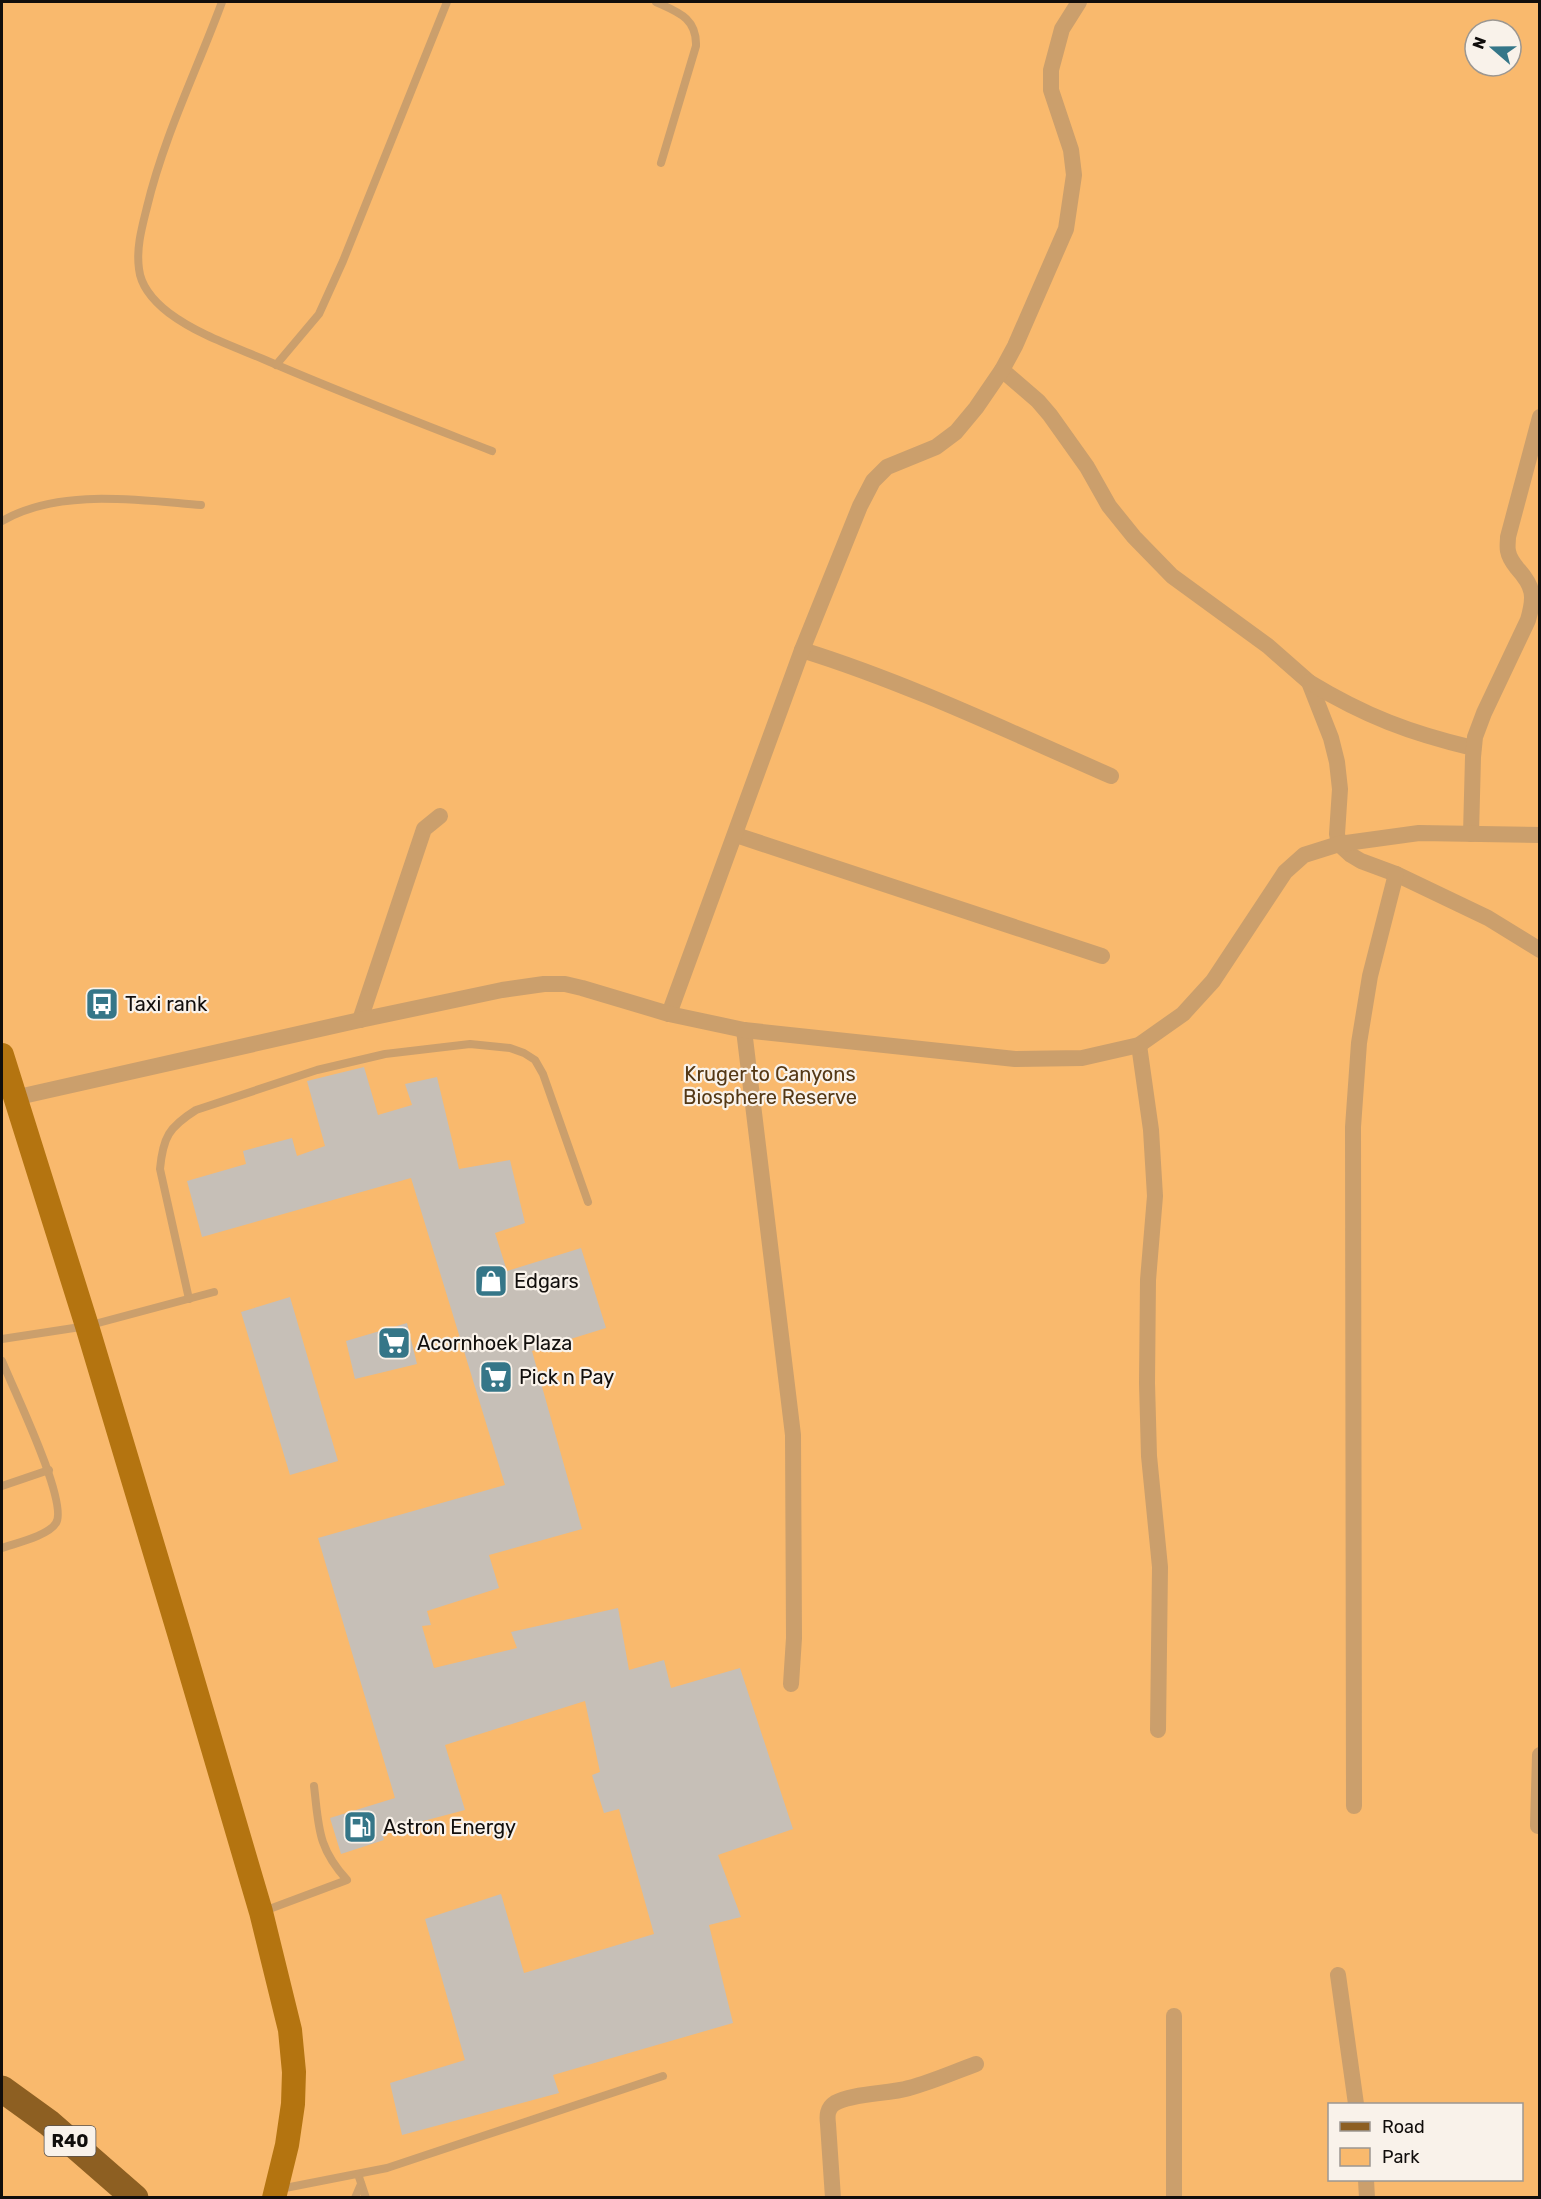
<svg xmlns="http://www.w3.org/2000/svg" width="1541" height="2199" viewBox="0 0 1541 2199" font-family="Rubik,sans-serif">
	<rect width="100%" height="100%" fill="#f9f2ea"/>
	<path fill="#f9b96d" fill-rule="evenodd" d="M 2,2 L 1539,2 L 1539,2197 L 2,2197 ZM 1475,30 L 1511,30 L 1511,66 L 1475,66 ZM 1330,2104 L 1522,2104 L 1522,2180 L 1330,2180 Z"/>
	<g fill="#c6bfb7">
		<path d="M 364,1067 L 378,1115 L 412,1105 L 405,1084 L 437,1077 L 459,1169 L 510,1160 L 525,1223 L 495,1233 L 507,1271 L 581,1248 L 606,1328 L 532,1351 L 582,1529 L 489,1555 L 499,1588 L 427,1611 L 431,1625 L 422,1626 L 434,1668 L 517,1648 L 511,1632 L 618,1608 L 629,1670 L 664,1660 L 671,1688 L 740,1668 L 793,1829 L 718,1855 L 741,1917 L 709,1925 L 733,2023 L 553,2075 L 559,2093 L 402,2135 L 390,2083 L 465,2060 L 425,1919 L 501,1894 L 524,1973 L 654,1934 L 619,1809 L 604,1813 L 592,1775 L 600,1772 L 585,1701 L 445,1745 L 465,1810 L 382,1832 L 384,1840 L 341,1854 L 330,1818 L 395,1798 L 318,1538 L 505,1485 L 411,1178 L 202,1237 L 187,1181 L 246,1164 L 243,1151 L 292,1138 L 297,1156 L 325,1146 L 307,1081 Z"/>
		<path d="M 290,1297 L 338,1461 L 290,1475 L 241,1312 Z"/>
		<path d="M 407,1323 L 417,1364 L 355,1379 L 346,1341 Z"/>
	</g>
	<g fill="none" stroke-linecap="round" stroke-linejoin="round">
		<g stroke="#cb9f6c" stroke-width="8">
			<path d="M 222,2 C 197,70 164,136 147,207 C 142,227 136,248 139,269 C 141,287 156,303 169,313 C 197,334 232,346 263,359 C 339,392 415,421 492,451"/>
			<path d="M 656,2 C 678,12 697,18 696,46 L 661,163"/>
			<path d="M 276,365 L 319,314 L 343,261 L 447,2"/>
			<path d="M 2,521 C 59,488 137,500 201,505"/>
			<path d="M 189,1299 L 160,1169 C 163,1137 169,1127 196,1110 L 317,1070 L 385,1054 L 470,1044 L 510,1048 L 524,1053 L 535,1060 L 543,1074 L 588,1202"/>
			<path d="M 2,1339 L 87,1326 L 214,1292"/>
			<path d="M 2,1361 C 12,1386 69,1503 56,1523 C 48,1536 16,1543 2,1548"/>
			<path d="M 2,1486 L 49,1470"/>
			<path d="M 264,1911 L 347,1880 C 317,1847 319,1827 314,1786"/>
			<path d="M 358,2174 L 366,2198"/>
			<path d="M 280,2189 L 387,2168 L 663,2076"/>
			<path d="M 355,2198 L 361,2184"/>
		</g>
		<g stroke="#cb9f6c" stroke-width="16">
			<path d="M 1002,370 L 1038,401 L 1050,415 L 1087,467 L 1109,506 L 1134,537 L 1172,576 L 1268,646 L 1309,682 L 1331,738 L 1337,762 L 1340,789 L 1337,834 L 1339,844 L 1351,855 L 1361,861 L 1396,874 L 1488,918 L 1540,950"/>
			<path d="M 802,650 C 908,683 1010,732 1111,776"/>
			<path d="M 1309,682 C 1365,716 1410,733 1473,748"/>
			<path d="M 1471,834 L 1473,757 L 1475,737 L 1484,713 L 1528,620 C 1535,596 1534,587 1517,568 C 1513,563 1509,557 1508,551 C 1507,547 1508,541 1508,537 L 1540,417"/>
			<path d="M 736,835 L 1102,956"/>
			<path d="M 669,1014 L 802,650 L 860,506 L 873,481 L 887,467 L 936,447 L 956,432 L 976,408 L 1002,370 L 1015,346 L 1066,229 L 1074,175 L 1071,150 L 1051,90 L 1051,70 L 1062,29 L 1079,2"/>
			<path d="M 360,1020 L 424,829 L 440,816"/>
			<path d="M 744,1030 L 793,1435 L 794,1638 L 791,1684"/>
			<path d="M 1139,1045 L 1151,1130 L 1155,1196 L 1148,1280 L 1147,1383 L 1149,1456 L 1160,1567 L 1158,1730"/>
			<path d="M 14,1098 L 360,1020 L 502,990 L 544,984 L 565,984 L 582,988 L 669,1014 L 744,1030 L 1015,1059 L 1082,1058 L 1139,1045 L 1183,1014 L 1213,981 L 1285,872 L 1304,855 L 1339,844 L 1419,833 L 1540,835"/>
			<path d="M 1354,1806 L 1353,1127 L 1359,1043 L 1370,976 L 1396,874"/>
			<path d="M 1538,1826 L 1540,1755"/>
			<path d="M 1338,1975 L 1356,2104"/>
			<path d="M 1174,2016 L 1174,2198"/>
			<path d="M 1366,2180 L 1367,2198"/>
			<path d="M 833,2198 L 828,2124 C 827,2116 827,2108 835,2103 C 852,2093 889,2094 909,2088 C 932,2082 954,2072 976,2064"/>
		</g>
		<path stroke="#b47410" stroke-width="24" d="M 2,1055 L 87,1326 L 179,1633 L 261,1912 L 290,2030 L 294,2072 L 293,2104 L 287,2145 L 274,2198"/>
		<path stroke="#8d5f22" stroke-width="27" d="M 2,2089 L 49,2123 L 135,2198"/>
	</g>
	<defs>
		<symbol id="bus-square" viewBox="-11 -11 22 22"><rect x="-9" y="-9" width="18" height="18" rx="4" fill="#357688" stroke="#f9f2ea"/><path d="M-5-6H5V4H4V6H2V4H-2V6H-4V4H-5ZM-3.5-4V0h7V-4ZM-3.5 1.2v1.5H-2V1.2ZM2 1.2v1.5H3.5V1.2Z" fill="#fff"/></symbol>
		<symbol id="shop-square" viewBox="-11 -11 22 22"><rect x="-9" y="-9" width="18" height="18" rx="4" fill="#357688" stroke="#f9f2ea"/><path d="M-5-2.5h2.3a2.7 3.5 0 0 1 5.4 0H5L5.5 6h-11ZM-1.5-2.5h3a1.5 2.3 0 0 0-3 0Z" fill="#fff"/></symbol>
		<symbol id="supermarket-square" viewBox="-11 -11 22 22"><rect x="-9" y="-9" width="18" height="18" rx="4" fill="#357688" stroke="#f9f2ea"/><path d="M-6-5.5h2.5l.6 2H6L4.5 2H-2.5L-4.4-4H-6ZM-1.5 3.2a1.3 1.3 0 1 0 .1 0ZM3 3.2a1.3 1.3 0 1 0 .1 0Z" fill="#fff"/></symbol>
		<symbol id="fuel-square" viewBox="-11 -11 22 22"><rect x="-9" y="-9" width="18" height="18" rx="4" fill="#357688" stroke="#f9f2ea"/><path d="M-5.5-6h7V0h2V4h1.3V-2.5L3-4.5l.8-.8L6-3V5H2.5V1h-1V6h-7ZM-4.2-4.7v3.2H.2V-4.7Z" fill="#fff"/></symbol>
	</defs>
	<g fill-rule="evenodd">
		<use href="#bus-square" x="83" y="985" width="38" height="38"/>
		<use href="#shop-square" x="472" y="1262" width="38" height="38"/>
		<use href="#supermarket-square" x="375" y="1324" width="38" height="38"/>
		<use href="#supermarket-square" x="477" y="1358" width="38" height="38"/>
		<use href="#fuel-square" x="341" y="1808" width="38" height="38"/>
	</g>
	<g text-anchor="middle" stroke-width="4.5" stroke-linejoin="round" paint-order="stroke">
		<rect fill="#f9f2ea" stroke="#57524f" stroke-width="1.5" x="44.5" y="2126" width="51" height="30" rx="4.5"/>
		<g font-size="18" font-weight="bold" fill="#110e0c">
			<text x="70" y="2147">R40</text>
		</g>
		<g font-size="20" fill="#110e0c" stroke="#f9f2ea" text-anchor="start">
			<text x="125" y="1011">Taxi rank</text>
			<text x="514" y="1288">Edgars</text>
			<text x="417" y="1350">Acornhoek Plaza</text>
			<text x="519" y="1384">Pick n Pay</text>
			<text x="383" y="1834">Astron Energy</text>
		</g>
		<g font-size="20" fill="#543815" stroke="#f9f2ea">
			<text x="770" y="1081">Kruger to Canyons<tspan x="770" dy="23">Biosphere Reserve</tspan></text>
		</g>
	</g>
	<rect width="1541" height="2199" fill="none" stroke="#110e0c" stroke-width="6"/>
	<rect x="1328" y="2103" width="195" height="78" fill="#f9f2ea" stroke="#9c9791" stroke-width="1.5"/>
	<rect x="1340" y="2122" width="30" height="9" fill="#8d5f22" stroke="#9c9791" stroke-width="1.5"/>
	<text x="1382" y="2133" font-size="18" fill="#110e0c">Road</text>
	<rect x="1340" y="2148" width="30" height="18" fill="#f9b96d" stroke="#9c9791" stroke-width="1.5"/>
	<text x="1382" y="2163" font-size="18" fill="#110e0c">Park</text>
	<g transform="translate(1493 48) rotate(290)"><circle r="28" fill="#f9f2ea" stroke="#9c9791" stroke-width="1.5"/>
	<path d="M0-4.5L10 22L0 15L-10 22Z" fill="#357688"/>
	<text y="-9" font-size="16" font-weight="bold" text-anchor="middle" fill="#110e0c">N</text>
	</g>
</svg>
